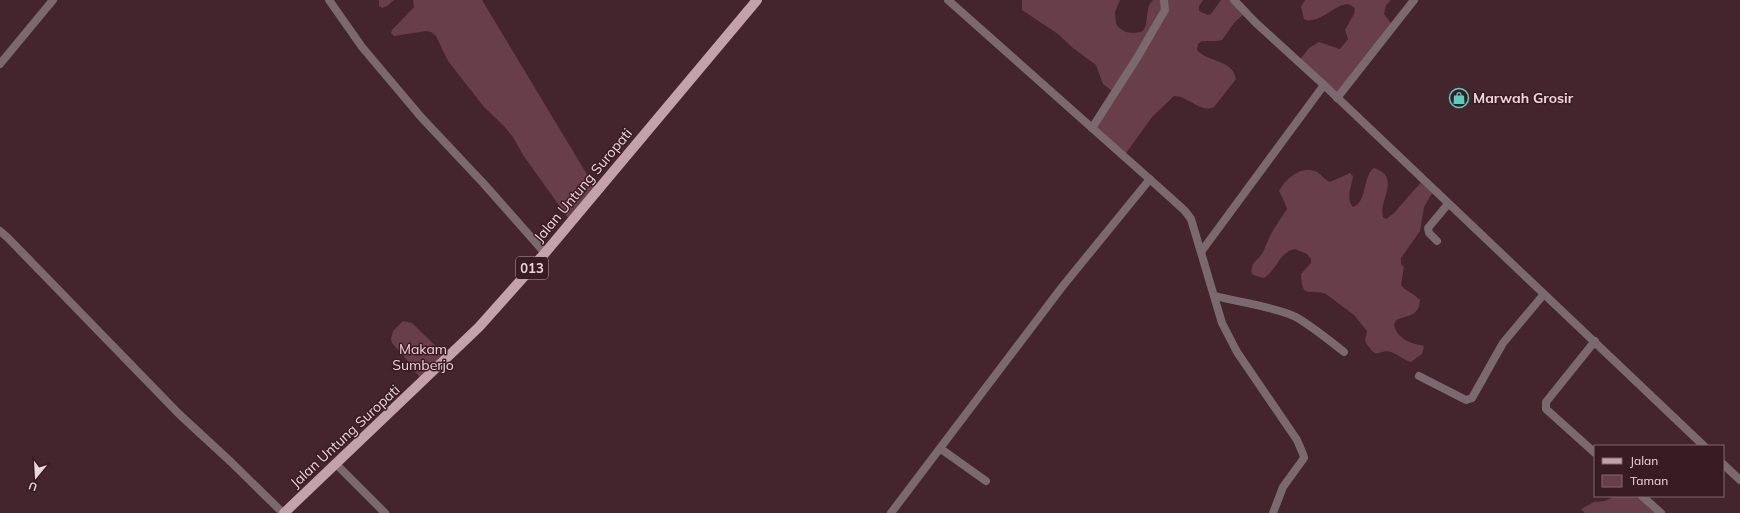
<svg xmlns="http://www.w3.org/2000/svg" width="1740" height="513" viewBox="0 0 1740 513" font-family="Mulish,sans-serif">
	<rect width="100%" height="100%" fill="#44252e"/>
	<g fill="#683e4a">
		<path d="M 379,0 L 394,0 L 387,6 L 382,8 L 379,6 Z"/>
		<path d="M 413,0 L 482,0 L 597,191 L 571,222 L 523,155 L 513,137 L 504,126 L 484,107 L 448,61 L 436,36 L 431,32 L 426,31 L 394,36 L 391,33 L 392,30 L 414,7 Z"/>
		<path d="M 1022,0 L 1120,0 L 1115,12 L 1116,24 C 1123,33 1132,35 1143,31 C 1150,21 1144,9 1153,0 L 1203,0 L 1199,6 L 1199,11 L 1208,15 L 1211,14 L 1221,0 L 1234,0 L 1246,12 L 1234,23 L 1222,40 L 1217,41 L 1202,41 L 1198,44 L 1197,50 C 1206,62 1233,59 1236,79 L 1214,107 C 1200,114 1188,95 1174,96 L 1152,117 L 1124,156 L 1092,128 L 1112,91 L 1103,84 L 1096,65 L 1073,48 L 1058,34 L 1022,10 Z"/>
		<path d="M 1305,0 L 1391,0 L 1386,5 L 1384,14 L 1394,27 L 1337,98 L 1298,62 L 1309,48 L 1319,42 L 1340,49 L 1348,39 L 1345,30 L 1354,14 L 1355,8 L 1348,4 L 1342,5 C 1332,9 1315,25 1304,19 L 1301,7 Z"/>
		<path d="M 1374,168 C 1402,177 1378,200 1383,217 L 1386,219 L 1393,214 L 1423,180 L 1434,190 L 1424,207 L 1420,231 L 1401,258 L 1401,264 L 1404,267 L 1401,285 C 1406,292 1414,293 1420,300 C 1419,316 1409,315 1396,320 L 1394,325 C 1396,334 1403,340 1412,343 C 1416,345 1420,344 1424,346 L 1422,354 L 1411,362 C 1403,360 1398,354 1391,352 C 1378,348 1378,363 1365,341 L 1367,331 L 1354,315 L 1326,294 C 1309,288 1302,300 1301,274 L 1311,263 L 1311,259 L 1307,254 L 1295,249 C 1279,252 1277,270 1264,278 L 1253,275 L 1251,271 L 1253,264 L 1262,254 L 1272,232 L 1287,209 L 1285,203 L 1279,191 C 1286,178 1302,165 1317,172 C 1322,175 1325,180 1330,182 L 1350,173 L 1353,176 C 1352,186 1345,198 1353,207 C 1368,201 1362,177 1374,168 Z"/>
		<path d="M 403,321 L 412,323 L 448,358 L 424,381 L 410,367 L 407,360 L 392,343 L 391,339 L 393,331 Z"/>
		<path d="M 1615,496 L 1642,496 L 1661,513 L 1585,513 L 1581,509 L 1594,502 L 1605,501 Z"/>
	</g>
	<g fill="none" stroke-linecap="round" stroke-linejoin="round">
		<g stroke="#7a696e" stroke-width="8">
			<path d="M 329,0 L 362,47 L 421,117 L 484,184 L 545,253"/>
			<path d="M 948,0 L 1172,199 L 1185,211 L 1191,219 L 1222,323 L 1237,352 L 1297,440 L 1303,454 L 1304,458 L 1283,487 L 1273,513"/>
			<path d="M 1234,0 L 1256,23 L 1324,85 L 1704,446"/>
			<path d="M 0,64 L 53,0"/>
			<path d="M 1337,98 L 1414,0"/>
			<path d="M 1092,128 L 1137,58 L 1162,15 L 1165,10 L 1164,0"/>
			<path d="M 0,231 L 8,238 L 179,414 L 231,462 L 283,513"/>
			<path d="M 1437,241 L 1429,233 L 1428,228 L 1448,204"/>
			<path d="M 1201,252 L 1324,85"/>
			<path d="M 1215,296 C 1238,302 1276,307 1296,317 C 1313,327 1329,340 1344,352"/>
			<path d="M 1595,341 L 1546,402 L 1546,409 L 1595,453"/>
			<path d="M 1419,376 L 1466,400 L 1472,398 L 1503,343 L 1544,294"/>
			<path d="M 941,449 L 986,481"/>
			<path d="M 336,464 L 385,513"/>
			<path d="M 1723,464 L 1740,480"/>
			<path d="M 1642,496 L 1661,513"/>
			<path d="M 891,513 L 1062,287 L 1150,179"/>
		</g>
		<path stroke="#c4a2ab" stroke-width="10" d="M 284,513 L 479,327 L 545,253 L 757,0"/>
	</g>
	<defs>
		<symbol id="shop-ring" viewBox="-11 -11 22 22"><circle r="9.5" fill="#391b24" stroke="#5bcebb" stroke-width="1.5"/><path d="M-5-2.5h2.3a2.7 3.5 0 0 1 5.4 0H5L5.5 6h-11ZM-1.5-2.5h3a1.5 2.3 0 0 0-3 0Z" fill="#5bcebb"/></symbol>
	</defs>
	<g fill-rule="evenodd">
		<use href="#shop-ring" x="1448" y="87" width="22" height="22"/>
	</g>
	<g text-anchor="middle" stroke-width="3" stroke-linejoin="round" paint-order="stroke">
		<rect fill="#391b24" stroke="#b69fa5" stroke-width="1" x="516" y="257" width="32" height="22" rx="3"/>
		<g font-size="13" font-weight="bold" fill="#ecd7dc">
			<text x="532" y="273">013</text>
		</g>
		<g font-size="14" font-weight="bold" fill="#ecd7dc" stroke="#391b24" text-anchor="start">
			<text x="1473" y="103">Marwah Grosir</text>
		</g>
		<g font-size="14" fill="#ecd7dc" stroke="#391b24">
			<text transform="translate(583 185) rotate(-50)" y="5">Jalan Untung Suropati</text>
			<text transform="translate(345 436) rotate(-43)" y="5">Jalan Untung Suropati</text>
		</g>
		<g font-size="14" fill="#f4d1da" stroke="#391b24">
			<text x="423" y="354">Makam<tspan x="423" dy="16">Sumberjo</tspan></text>
		</g>
	</g>
	<rect x="1594" y="445" width="130" height="52" fill="#391b24" stroke="#81666e"/>
	<rect x="1602" y="458" width="20" height="6" fill="#c4a2ab" stroke="#81666e"/>
	<text x="1630" y="465" font-size="12" fill="#ecd7dc">Jalan</text>
	<rect x="1602" y="475" width="20" height="12" fill="#683e4a" stroke="#81666e"/>
	<text x="1630" y="485" font-size="12" fill="#ecd7dc">Taman</text>
	<g transform="translate(36 477) rotate(198)" stroke="#391b24" stroke-width="3" paint-order="stroke">
	<path d="M0-3L7 15L0 10L-7 15Z" fill="#ecd7dc"/>
	<text y="-6" font-size="11" font-weight="bold" text-anchor="middle" fill="#ecd7dc">U</text>
	</g>
</svg>
